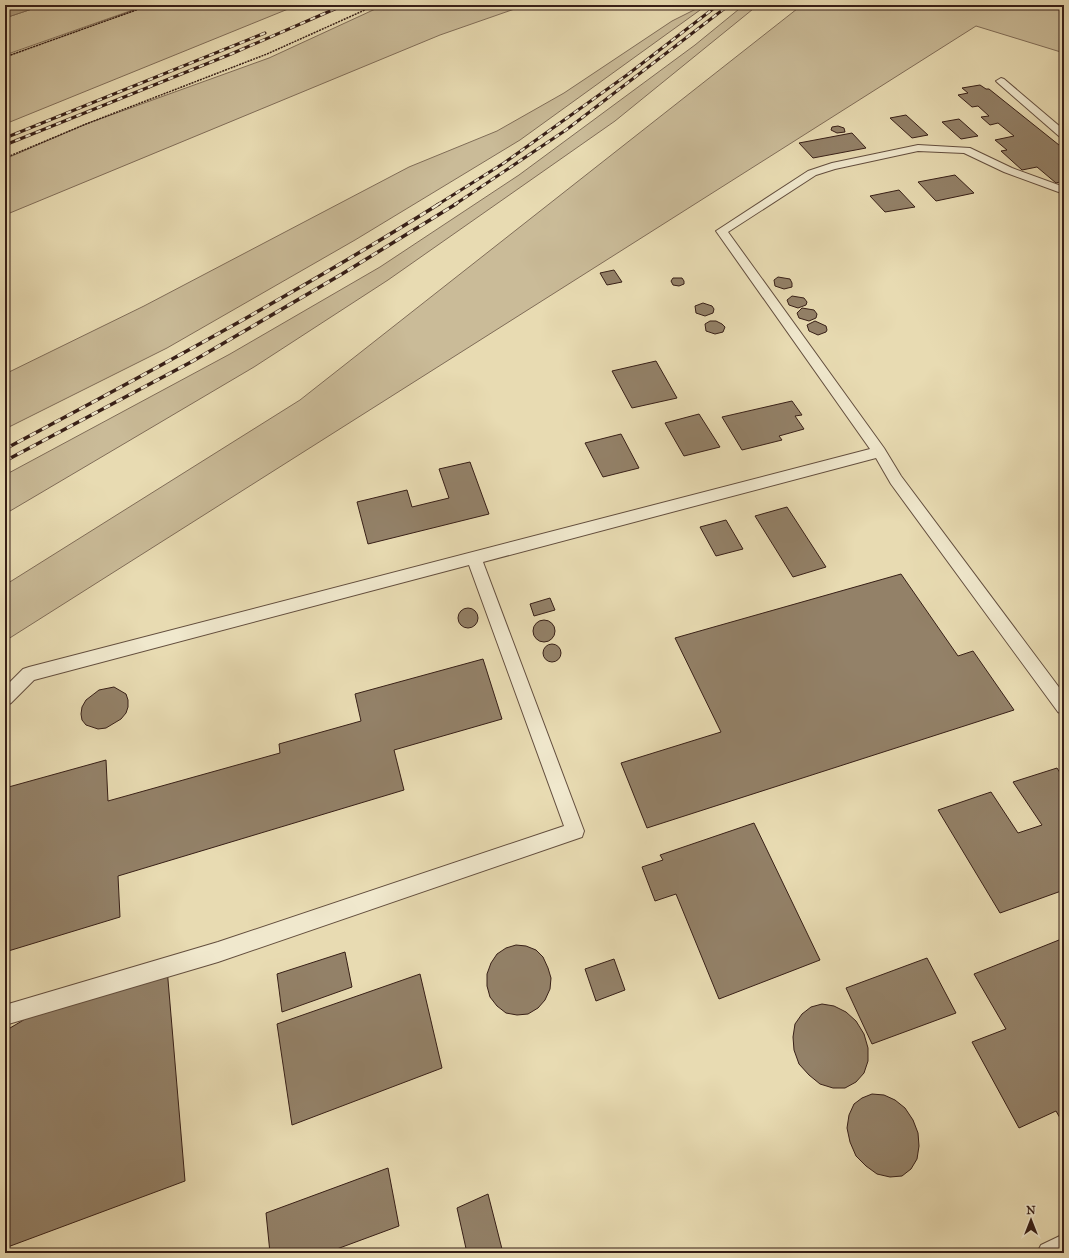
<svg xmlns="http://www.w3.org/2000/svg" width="1069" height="1258" viewBox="0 0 1069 1258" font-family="'IM FELL Great Primer',serif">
	<rect width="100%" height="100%" fill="#e8dbb2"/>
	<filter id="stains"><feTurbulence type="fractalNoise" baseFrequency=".005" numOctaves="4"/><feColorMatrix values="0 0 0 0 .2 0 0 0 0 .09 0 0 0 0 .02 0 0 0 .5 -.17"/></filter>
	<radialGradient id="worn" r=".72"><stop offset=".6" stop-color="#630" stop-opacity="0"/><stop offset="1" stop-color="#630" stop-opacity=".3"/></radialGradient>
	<g fill="#cabb98" stroke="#806d58">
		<path d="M 44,5 L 147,5 L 5,55 L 5,18 Z"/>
		<path d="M 150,5 L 298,5 L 5,124 L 5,57 Z"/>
		<path d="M 384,5 L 526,5 L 440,35 L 5,215 L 5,159 L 86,124 L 269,58 Z"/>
		<path d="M 704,5 L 707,5 L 520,140 L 355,240 L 167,348 L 5,429 L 5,374 L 144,306 L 409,167 L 497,131 L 564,93 L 672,21 Z"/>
		<path d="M 744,5 L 758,5 L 615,121 L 388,280 L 254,367 L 5,514 L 5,475 L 230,354 L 380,267 L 519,175 L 695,45 Z"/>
		<path d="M 802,5 L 1064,5 L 1064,53 L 976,26 L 5,641 L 5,585 L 300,400 Z"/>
	</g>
	<path fill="#ac9b7d" stroke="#7d6954" d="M 5,5 L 44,5 L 5,18 Z"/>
	<g fill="#938168" stroke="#371f17">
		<path d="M 980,85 L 986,89 L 989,89 L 1064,149 L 1064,181 L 1056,183 L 1037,167 L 1022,170 L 1001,151 L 1007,150 L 995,140 L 1014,136 L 998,123 L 990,125 L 981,117 L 989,116 L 978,106 L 972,107 L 958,95 L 968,93 L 962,88 Z"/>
		<path d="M 906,115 L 928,135 L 912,138 L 890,118 Z"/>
		<path d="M 959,119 L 978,136 L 961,139 L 942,122 Z"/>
		<path d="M 838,126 L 844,128 L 845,132 L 837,133 L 831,130 L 832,127 Z"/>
		<path d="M 852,133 L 866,148 L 813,158 L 799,143 Z"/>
		<path d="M 955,175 L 974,193 L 936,201 L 918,182 Z"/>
		<path d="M 899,190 L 915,207 L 885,212 L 870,196 Z"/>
		<path d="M 614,270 L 622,282 L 607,285 L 600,273 Z"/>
		<path d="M 778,277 L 790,279 L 792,283 L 792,287 L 784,289 L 775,286 L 774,280 Z"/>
		<path d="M 673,278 L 682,278 L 684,281 L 684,284 L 679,286 L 673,285 L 671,281 Z"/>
		<path d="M 792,296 L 804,298 L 807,302 L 806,305 L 798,308 L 789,305 L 787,300 Z"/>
		<path d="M 703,303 L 712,306 L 714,309 L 713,313 L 705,316 L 696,313 L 695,306 Z"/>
		<path d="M 802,308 L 814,310 L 817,314 L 816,318 L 809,321 L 799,318 L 797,313 Z"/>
		<path d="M 710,321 L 716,321 L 722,324 L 725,327 L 723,332 L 715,334 L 706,331 L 705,324 Z"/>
		<path d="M 815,321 L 826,326 L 827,330 L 826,332 L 818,335 L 809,331 L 807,325 Z"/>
		<path d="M 656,361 L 677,398 L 632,408 L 612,371 Z"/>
		<path d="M 792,401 L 802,415 L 795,416 L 804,429 L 779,436 L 782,440 L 742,450 L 722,417 Z"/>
		<path d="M 699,414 L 720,447 L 684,456 L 665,423 Z"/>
		<path d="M 621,434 L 639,468 L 603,477 L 585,443 Z"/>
		<path d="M 470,462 L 489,514 L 368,544 L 357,502 L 407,490 L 412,507 L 449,498 L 439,469 Z"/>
		<path d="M 787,507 L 826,567 L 793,577 L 755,516 Z"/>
		<path d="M 726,520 L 743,549 L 716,556 L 700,527 Z"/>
		<path d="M 901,574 L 958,656 L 973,651 L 1014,710 L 647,828 L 621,763 L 721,732 L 675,638 Z"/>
		<path d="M 550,598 L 555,610 L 534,616 L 530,604 Z"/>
		<circle cx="468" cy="618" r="10"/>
		<circle cx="544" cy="631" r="11"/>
		<circle cx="552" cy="653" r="9"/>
		<path d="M 483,659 L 502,719 L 394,750 L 404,790 L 118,876 L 120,917 L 5,952 L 5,788 L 106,760 L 108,801 L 280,753 L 279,744 L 361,721 L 355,694 Z"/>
		<path d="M 114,687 L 126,694 L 128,700 L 128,707 L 126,713 L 121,719 L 106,728 L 98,729 L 86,725 L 82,720 L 81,714 L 82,707 L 86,700 L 99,690 Z"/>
		<path d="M 1057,768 L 1064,779 L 1064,890 L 1000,913 L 938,810 L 991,792 L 1018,833 L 1042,825 L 1013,782 Z"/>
		<path d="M 754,823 L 820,960 L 719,999 L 676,894 L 655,901 L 642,867 L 663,860 L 660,855 Z"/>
		<path d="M 1064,938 L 1064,1125 L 1056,1111 L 1019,1128 L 972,1042 L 1006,1029 L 974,974 Z"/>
		<path d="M 516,945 L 526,946 L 536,950 L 543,957 L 548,968 L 551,978 L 550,989 L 545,1000 L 538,1008 L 528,1014 L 517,1015 L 506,1013 L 497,1006 L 490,997 L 487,986 L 487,974 L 491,963 L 497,954 L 506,948 Z"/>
		<path d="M 345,952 L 352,987 L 282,1012 L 277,974 Z"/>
		<path d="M 927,958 L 956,1013 L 872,1044 L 846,988 Z"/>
		<path d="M 614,959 L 625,990 L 596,1001 L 585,969 Z"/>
		<path d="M 167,968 L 185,1181 L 5,1248 L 5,1034 L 10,1028 L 44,1008 Z"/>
		<path d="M 420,974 L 442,1068 L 292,1125 L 277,1024 Z"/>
		<path d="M 822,1004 L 834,1006 L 846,1012 L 856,1021 L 864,1034 L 868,1048 L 868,1061 L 864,1073 L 856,1082 L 845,1088 L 833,1088 L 820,1084 L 809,1075 L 799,1064 L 794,1050 L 793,1037 L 795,1024 L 802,1014 L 811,1007 Z"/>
		<path d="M 872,1094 L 884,1095 L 895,1100 L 905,1108 L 913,1120 L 918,1133 L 919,1146 L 917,1159 L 911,1169 L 902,1176 L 890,1177 L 877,1174 L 866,1166 L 856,1156 L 850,1142 L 847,1128 L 849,1115 L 854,1104 L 862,1098 Z"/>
		<path d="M 388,1168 L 399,1226 L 326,1253 L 270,1253 L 266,1213 Z"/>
		<path d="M 488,1194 L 503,1253 L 467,1253 L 457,1208 Z"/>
	</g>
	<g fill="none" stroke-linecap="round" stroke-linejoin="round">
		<defs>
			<g id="service">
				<path d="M 1001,78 L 1004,79 L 1064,130 L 1064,138 L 1060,137 L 998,83 L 996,81 Z"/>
				<path d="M 918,145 L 970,148 L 1012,168 L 1064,187 L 1064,194 L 1004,172 L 964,153 L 918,151 L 835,169 L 816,175 L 728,232 L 884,448 L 901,476 L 1064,694 L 1064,715 L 1058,712 L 891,484 L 876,458 L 483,562 L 584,831 L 582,837 L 218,962 L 5,1025 L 5,1005 L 218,942 L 564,826 L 469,565 L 34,680 L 11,703 L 5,706 L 5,687 L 23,669 L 29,667 L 870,449 L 716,231 L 808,171 L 832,163 Z"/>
				<path d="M 1064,1234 L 1064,1253 L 1037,1253 L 1041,1245 Z"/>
			</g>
		</defs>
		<use href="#service" stroke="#634e3e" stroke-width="2"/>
		<g stroke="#371f17" stroke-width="1.5" stroke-dasharray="2 1" stroke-linecap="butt">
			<path d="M 5,57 L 150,5"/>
			<path d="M 5,158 L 86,124 L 267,54 L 376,5"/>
		</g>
		<use href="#service" fill="#f0e8cd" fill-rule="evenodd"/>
		<defs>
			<g id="rail-far1">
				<path d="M 5,138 L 265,33"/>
				<path d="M 5,145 L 231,54 L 344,5"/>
				<path d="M 437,205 L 504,163 L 627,75 L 718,5"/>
				<path d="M 454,205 L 566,130 L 729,5"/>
			</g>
			<g id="rail">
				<path d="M 5,449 C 152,371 298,292 439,204"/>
				<path d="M 5,461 L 193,361 L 342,274 L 456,204"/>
			</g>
		</defs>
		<use href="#rail-far1" stroke="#371f17" stroke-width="3"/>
		<use href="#rail" stroke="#371f17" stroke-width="3.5"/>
		<use href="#rail-far1" stroke="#f0e8cd" stroke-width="2" stroke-dasharray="5.5" stroke-linecap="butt"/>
		<use href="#rail" stroke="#f0e8cd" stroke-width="2.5" stroke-dasharray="7" stroke-linecap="butt"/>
	</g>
	<rect width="1069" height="1258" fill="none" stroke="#e8dbb2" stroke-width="20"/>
	<rect x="6" y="6" width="1057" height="1246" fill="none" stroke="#371f17" stroke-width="2"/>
	<rect x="10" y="10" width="1049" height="1238" fill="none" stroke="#371f17"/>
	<g transform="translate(1031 1220)" stroke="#f0e8cd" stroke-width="3" paint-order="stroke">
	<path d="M0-3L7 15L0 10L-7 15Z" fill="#371f17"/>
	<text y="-6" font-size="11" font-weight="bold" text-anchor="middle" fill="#371f17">N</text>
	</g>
	<rect width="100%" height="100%" filter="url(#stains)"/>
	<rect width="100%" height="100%" fill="url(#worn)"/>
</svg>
